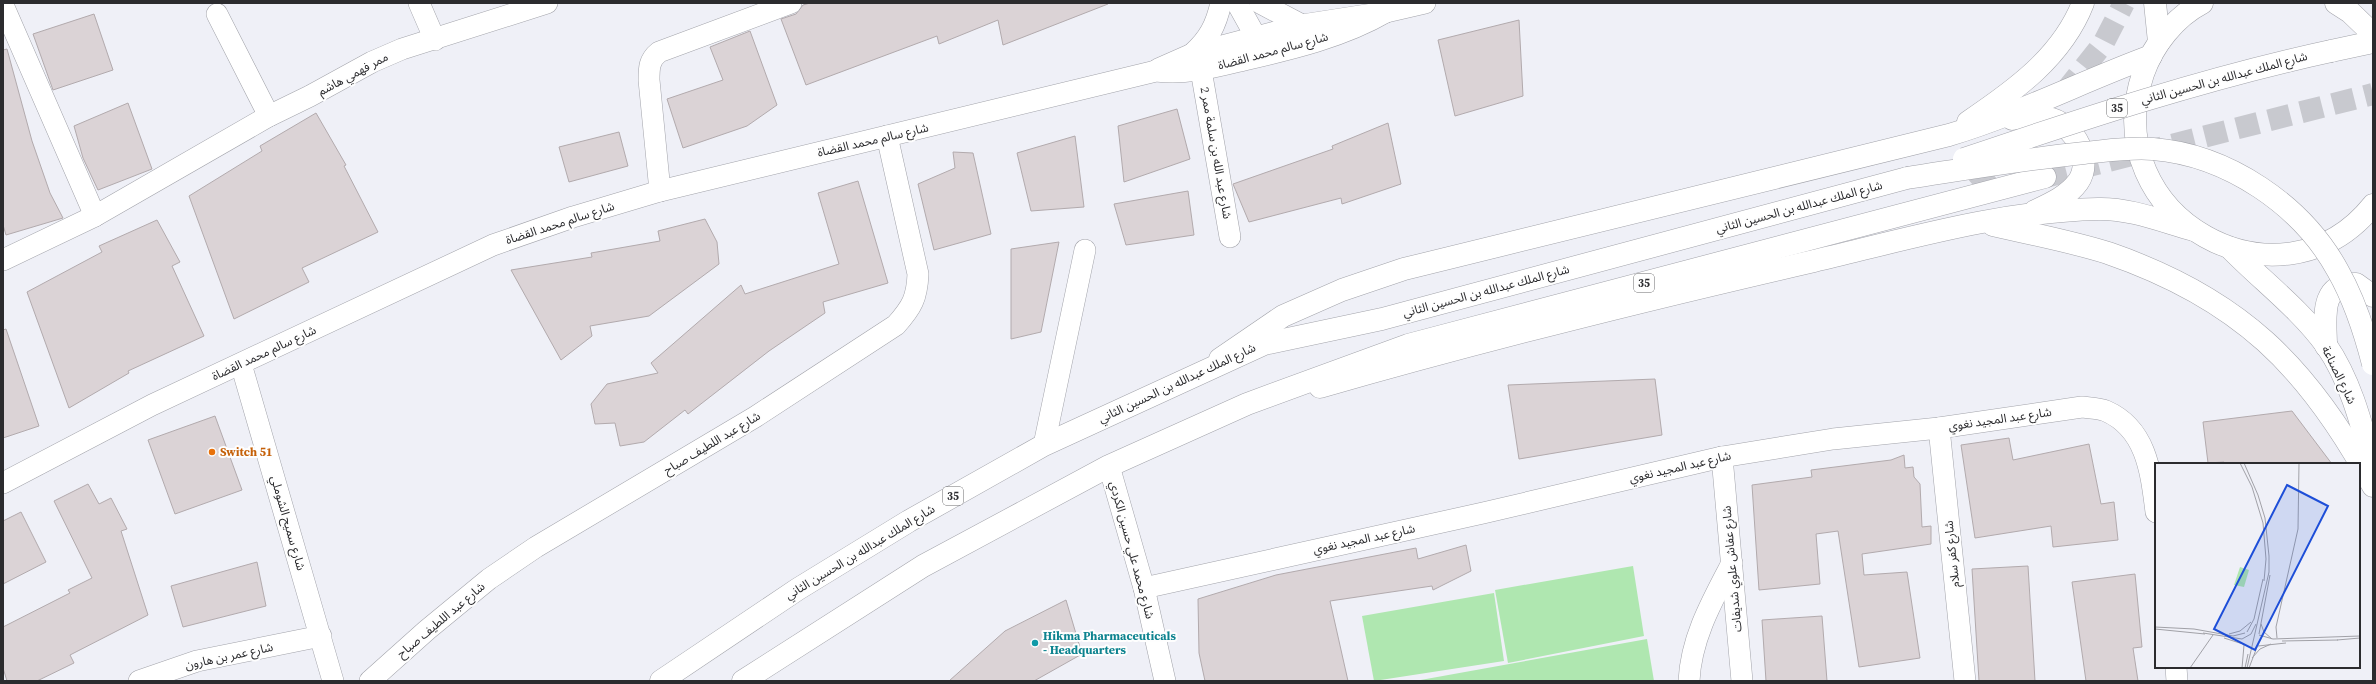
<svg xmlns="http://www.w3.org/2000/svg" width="2376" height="684" viewBox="0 0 2376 684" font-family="'Source Serif 4','Noto Sans Arabic',serif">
	<rect width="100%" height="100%" fill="#eff0f7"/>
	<g fill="#afe7b0">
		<path d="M 1633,566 L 1644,636 L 1508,663 L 1495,590 Z"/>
		<path d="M 1494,593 L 1504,661 L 1374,681 L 1362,616 Z"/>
		<path d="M 1647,639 L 1654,681 L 1415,681 Z"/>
	</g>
	<g fill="#dbd3d6" stroke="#b2aaad">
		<path d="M 810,3 L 1107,3 L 1108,4 L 1003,45 L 998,20 L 939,44 L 937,36 L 806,85 L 781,19 L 796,14 L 803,5 Z"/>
		<path d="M 94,14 L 113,70 L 53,90 L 33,34 Z"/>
		<path d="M 1519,20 L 1523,96 L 1455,116 L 1438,40 Z"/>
		<path d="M 750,31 L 777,105 L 747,126 L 683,148 L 667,99 L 723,80 L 710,47 Z"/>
		<path d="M 7,49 L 32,141 L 50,193 L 63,218 L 6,235 L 3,225 L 3,50 Z"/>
		<path d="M 128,103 L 152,169 L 98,190 L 83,158 L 74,126 Z"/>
		<path d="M 1177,109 L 1190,159 L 1124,182 L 1118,126 Z"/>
		<path d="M 316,113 L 346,165 L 344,166 L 378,232 L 302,268 L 309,282 L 234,319 L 189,196 L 262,151 L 260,146 Z"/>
		<path d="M 1388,123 L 1401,184 L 1342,204 L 1341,198 L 1249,222 L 1233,184 L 1333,149 L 1332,146 Z"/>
		<path d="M 619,132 L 628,166 L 569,182 L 559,147 Z"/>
		<path d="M 1075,136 L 1084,207 L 1031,211 L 1017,153 Z"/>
		<path d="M 953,152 L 973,153 L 991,234 L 934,250 L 918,184 L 955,168 Z"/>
		<path d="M 858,181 L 888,283 L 823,302 L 825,313 L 769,351 L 688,414 L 685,410 L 644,442 L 620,446 L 615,423 L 595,424 L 591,404 L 607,384 L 658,373 L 651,363 L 741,285 L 745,294 L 839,264 L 818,193 Z"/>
		<path d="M 1188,191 L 1194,235 L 1126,245 L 1114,204 Z"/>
		<path d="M 705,219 L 717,242 L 719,264 L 649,316 L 590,326 L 592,336 L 561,360 L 511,270 L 592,257 L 591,253 L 660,241 L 658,231 Z"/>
		<path d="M 157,220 L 180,262 L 172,266 L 204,336 L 128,371 L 129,373 L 69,408 L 27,292 L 102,252 L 99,246 Z"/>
		<path d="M 1059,242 L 1041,332 L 1011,339 L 1011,249 Z"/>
		<path d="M 6,329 L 39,426 L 3,438 L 3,330 Z"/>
		<path d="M 1655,379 L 1662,435 L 1519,459 L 1508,385 Z"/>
		<path d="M 2292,411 L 2332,464 L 2224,464 L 2224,462 L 2208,463 L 2203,422 Z"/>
		<path d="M 215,416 L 242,490 L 175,514 L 148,440 Z"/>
		<path d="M 2009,438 L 2013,460 L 2089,444 L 2101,504 L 2114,502 L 2118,540 L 2053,547 L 2051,526 L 1975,538 L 1961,445 Z"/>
		<path d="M 1904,455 L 1905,468 L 1913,467 L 1914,477 L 1920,484 L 1922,527 L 1931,526 L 1931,544 L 1862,554 L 1864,575 L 1907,572 L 1920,658 L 1859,667 L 1838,531 L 1816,534 L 1820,584 L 1759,590 L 1752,485 L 1812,477 L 1811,470 L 1891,460 Z"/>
		<path d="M 88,484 L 99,504 L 111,498 L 127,529 L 121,531 L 148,615 L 70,655 L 74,663 L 37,681 L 7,681 L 3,668 L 3,627 L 70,593 L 68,590 L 92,578 L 54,501 Z"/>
		<path d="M 21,512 L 46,562 L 3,584 L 3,521 Z"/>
		<path d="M 1466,545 L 1471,571 L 1433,590 L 1432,586 L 1330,601 L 1348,681 L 1205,681 L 1199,653 L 1198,599 L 1276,575 L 1416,548 L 1418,559 Z"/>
		<path d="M 257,562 L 266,606 L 183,627 L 171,586 Z"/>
		<path d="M 2028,566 L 2035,681 L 1979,681 L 1972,569 Z"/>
		<path d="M 2135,574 L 2142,647 L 2133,648 L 2138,681 L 2086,681 L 2072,582 Z"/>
		<path d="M 1066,600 L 1082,654 L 1034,681 L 949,681 L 1005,631 Z"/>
		<path d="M 1822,616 L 1827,681 L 1766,681 L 1762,620 Z"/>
	</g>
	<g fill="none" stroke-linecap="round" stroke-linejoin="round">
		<g stroke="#c8c9cf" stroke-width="22" stroke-dasharray="22 11" stroke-linecap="butt">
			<path d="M 2064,93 L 2103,44 L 2124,3"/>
			<path d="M 2045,177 L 2373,94"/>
			<path d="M 1974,186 L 2006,157"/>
		</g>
		<defs>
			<g id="minor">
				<path d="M 419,3 L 435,40"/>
				<path d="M 1237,3 L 1262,48"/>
				<path d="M 1260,3 L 1302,25"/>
				<path d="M 3,5 L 95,216"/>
				<path d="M 217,14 L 269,116"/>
				<path d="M 1192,54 C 1209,39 1216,25 1221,3"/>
				<path d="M 1158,69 L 1192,54 L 1302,25 L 1386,12 L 1425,3"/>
				<path d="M 1201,70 L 1230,237"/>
				<path d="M 660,191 L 649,80 C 649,68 649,60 659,52 L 791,3"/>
				<path d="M 3,260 L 95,216 L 269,116 L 310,96 L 372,62 L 402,49 L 547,3"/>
				<path d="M 241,364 L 333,681"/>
				<path d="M 1939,428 L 1965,681"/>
				<path d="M 1044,445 L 1085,250"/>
				<path d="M 1722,457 L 1742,681"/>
				<path d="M 1109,466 L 1144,588 L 1165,681"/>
				<path d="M 3,483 L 152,405 L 493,245 L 573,217 L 660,191 L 1156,71 C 1186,75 1215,67 1244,60 C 1292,49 1343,37 1386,12"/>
				<path d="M 1144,588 L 1483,513 L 1722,457 L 1833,439 L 1939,428 L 2082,407 C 2089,408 2099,408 2106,411 C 2147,429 2151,473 2156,512"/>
				<path d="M 2176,667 L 2177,681"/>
				<path d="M 139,681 L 197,661 L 321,636"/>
				<path d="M 370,681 L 427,630 L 489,579 L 536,547 L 755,417 L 896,325 C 912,307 917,298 918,274 L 887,136"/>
				<path d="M 1689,681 C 1691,638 1712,601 1732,563"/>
			</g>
			<g id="major">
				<path d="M 2155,3 L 2159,42"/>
				<path d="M 2202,3 C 2175,17 2153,45 2143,74 C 2095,218 2281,320 2373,205"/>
				<path d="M 2336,3 L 2350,12 L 2373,34"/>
				<path d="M 2012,119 C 2025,117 2039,116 2052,119 C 2075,126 2093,161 2078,182 C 2068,196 2050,204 2035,211"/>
				<path d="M 1968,122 C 2014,91 2062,57 2083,3"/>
				<path d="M 1993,225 C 2031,234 2070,241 2108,253 C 2239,298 2308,366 2373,486"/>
				<path d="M 2230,248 C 2261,280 2299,308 2326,345 C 2351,381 2362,426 2373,467"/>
				<path d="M 2326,346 C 2326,320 2318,283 2356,284 L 2373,296"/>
				<path d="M 1220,359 L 1283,316 L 1342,290 L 1404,269 L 1949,135 C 2019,114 2083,81 2151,56"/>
				<path d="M 1320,387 C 1483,340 1649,299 1814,261 C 1907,239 2002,211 2098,209 C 2130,208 2164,222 2194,230"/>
			</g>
			<g id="highway">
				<path d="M 2331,51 L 2373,42"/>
				<path d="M 661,681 L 798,589 L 909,521 L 1044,445 L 1264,344 L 1382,319 L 1907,178"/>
				<path d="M 743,681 L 923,566 L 1109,466 L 1247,404 L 1408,345 L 2045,177"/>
			</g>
		</defs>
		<use href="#minor" stroke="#a2a3aa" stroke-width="22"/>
		<use href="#major" stroke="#a2a3aa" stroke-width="23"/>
		<use href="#highway" stroke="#a2a3aa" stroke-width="23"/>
		<use href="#minor" stroke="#fff" stroke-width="21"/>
		<use href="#major" stroke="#fff" stroke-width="22"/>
		<use href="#highway" stroke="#fff" stroke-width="22"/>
		<defs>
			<g id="highway-bridge">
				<path d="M 1964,159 C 2085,118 2206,78 2331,51"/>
				<path d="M 1907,178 C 1966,169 2024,159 2084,153 C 2106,151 2130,147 2153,149 C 2228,155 2302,205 2338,271 C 2354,299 2365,333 2373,364"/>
			</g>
		</defs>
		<use href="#highway-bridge" stroke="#a2a3aa" stroke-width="23" stroke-linecap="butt"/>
		<use href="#highway-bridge" stroke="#fff" stroke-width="22"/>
	</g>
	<circle fill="#e8710a" stroke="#fefefe" stroke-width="1.5" cx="212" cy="452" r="4"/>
	<circle fill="#0f9aa8" stroke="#fefefe" stroke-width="1.5" cx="1035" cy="643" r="4"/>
	<g text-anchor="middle" stroke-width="4" stroke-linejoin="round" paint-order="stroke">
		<g fill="#fefefe" stroke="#6a6a6c" stroke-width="1">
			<rect x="2107" y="99" width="20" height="18" rx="3"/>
			<rect x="1634" y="274" width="20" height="18" rx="3"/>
			<rect x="943" y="487" width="20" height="18" rx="3"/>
		</g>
		<g font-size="11" font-weight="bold" fill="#2b2b2e">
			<text x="2117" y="112">35</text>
			<text x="1644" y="287">35</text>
			<text x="953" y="500">35</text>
		</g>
		<g font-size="12" fill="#2b2b2e" stroke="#fefefe">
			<text transform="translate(1273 51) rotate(-15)" y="4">شارع سالم محمد القضاة</text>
			<text transform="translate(353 74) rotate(-28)" y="4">ممر فهمي هاشم</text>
			<text transform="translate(2224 78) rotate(-15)" y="4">شارع الملك عبدالله بن الحسين الثاني</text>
			<text transform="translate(873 140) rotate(-13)" y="4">شارع سالم محمد القضاة</text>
			<text transform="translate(1216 153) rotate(80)" y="4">شارع عبد الله بن سلمة ممر 2</text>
			<text transform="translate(1799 207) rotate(-15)" y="4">شارع الملك عبدالله بن الحسين الثاني</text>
			<text transform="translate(560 223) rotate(-18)" y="4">شارع سالم محمد القضاة</text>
			<text transform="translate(1486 291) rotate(-15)" y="4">شارع الملك عبدالله بن الحسين الثاني</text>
			<text transform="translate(264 353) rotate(-25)" y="4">شارع سالم محمد القضاة</text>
			<text transform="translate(2339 375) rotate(64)" y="4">شارع الصناعة</text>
			<text transform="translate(1177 383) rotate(-25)" y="4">شارع الملك عبدالله بن الحسين الثاني</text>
			<text transform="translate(2000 419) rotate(-8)" y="4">شارع عبد المجيد نغوي</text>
			<text transform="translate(712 443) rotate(-31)" y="4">شارع عبد اللطيف صباح</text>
			<text transform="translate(1680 467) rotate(-13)" y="4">شارع عبد المجيد نغوي</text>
			<text transform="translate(288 523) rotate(74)" y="4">شارع سميح الشوملي</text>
			<text transform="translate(1364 539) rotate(-12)" y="4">شارع عبد المجيد نغوي</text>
			<text transform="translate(1132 550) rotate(75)" y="4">شارع محمد علي حسين الكردي</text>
			<text transform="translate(860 552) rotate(-31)" y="4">شارع الملك عبدالله بن الحسين الثاني</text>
			<text transform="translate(1952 554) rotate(-96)" y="4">شارع كفر سلام</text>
			<text transform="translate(1732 569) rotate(-95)" y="4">شارع عفاش علوي شديفات</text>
			<text transform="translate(441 620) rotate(-40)" y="4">شارع عبد اللطيف صباح</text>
			<text transform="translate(229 656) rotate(-12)" y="4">شارع عمر بن هارون</text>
		</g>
		<g font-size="12" font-weight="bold" fill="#c56008" stroke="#fefefe" text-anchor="start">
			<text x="220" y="456">Switch 51</text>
		</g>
		<g font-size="12" font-weight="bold" fill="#0d838f" stroke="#fefefe" text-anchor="start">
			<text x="1043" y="640">Hikma Pharmaceuticals<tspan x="1043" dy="14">- Headquarters</tspan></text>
		</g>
	</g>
	<g transform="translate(2155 463)">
		<rect width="205" height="205" fill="#eff0f7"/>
		<path d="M 85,104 L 94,107 L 89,124 L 79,122 Z" fill="#afe7b0"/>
		<path fill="none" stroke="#a1a1a7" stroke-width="1" d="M 85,0 L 97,24 L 108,60 L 111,96 L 109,118M 89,0 L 103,32 L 110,55 L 114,93 L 114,109 L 92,205M 106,161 L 109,169 L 117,176M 0,164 L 39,166 L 78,173 L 90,170M 0,166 L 50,171M 92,169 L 99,156 L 108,116M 48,170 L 87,176 L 96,171 L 101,161M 74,171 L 85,168 L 96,159M 104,171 L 115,112M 104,172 L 118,176 L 205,173M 69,175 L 88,181M 122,175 L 121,164 L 143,66 L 144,0M 182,177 L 205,175M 127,178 L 183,177M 103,183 L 131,180M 97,195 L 105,186 L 116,181M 35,205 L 58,172M 87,205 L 89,182M 90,205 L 93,191M 94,205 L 102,184"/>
		<path fill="#1d4ed8" fill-opacity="0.15" stroke="#1d4ed8" stroke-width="2" d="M 132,22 L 173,43 L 100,187 L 59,166 Z"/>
		<rect width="205" height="205" fill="none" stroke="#2b2b2e" stroke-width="2"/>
	</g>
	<rect width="2376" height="684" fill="none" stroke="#2b2b2e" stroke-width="8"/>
</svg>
